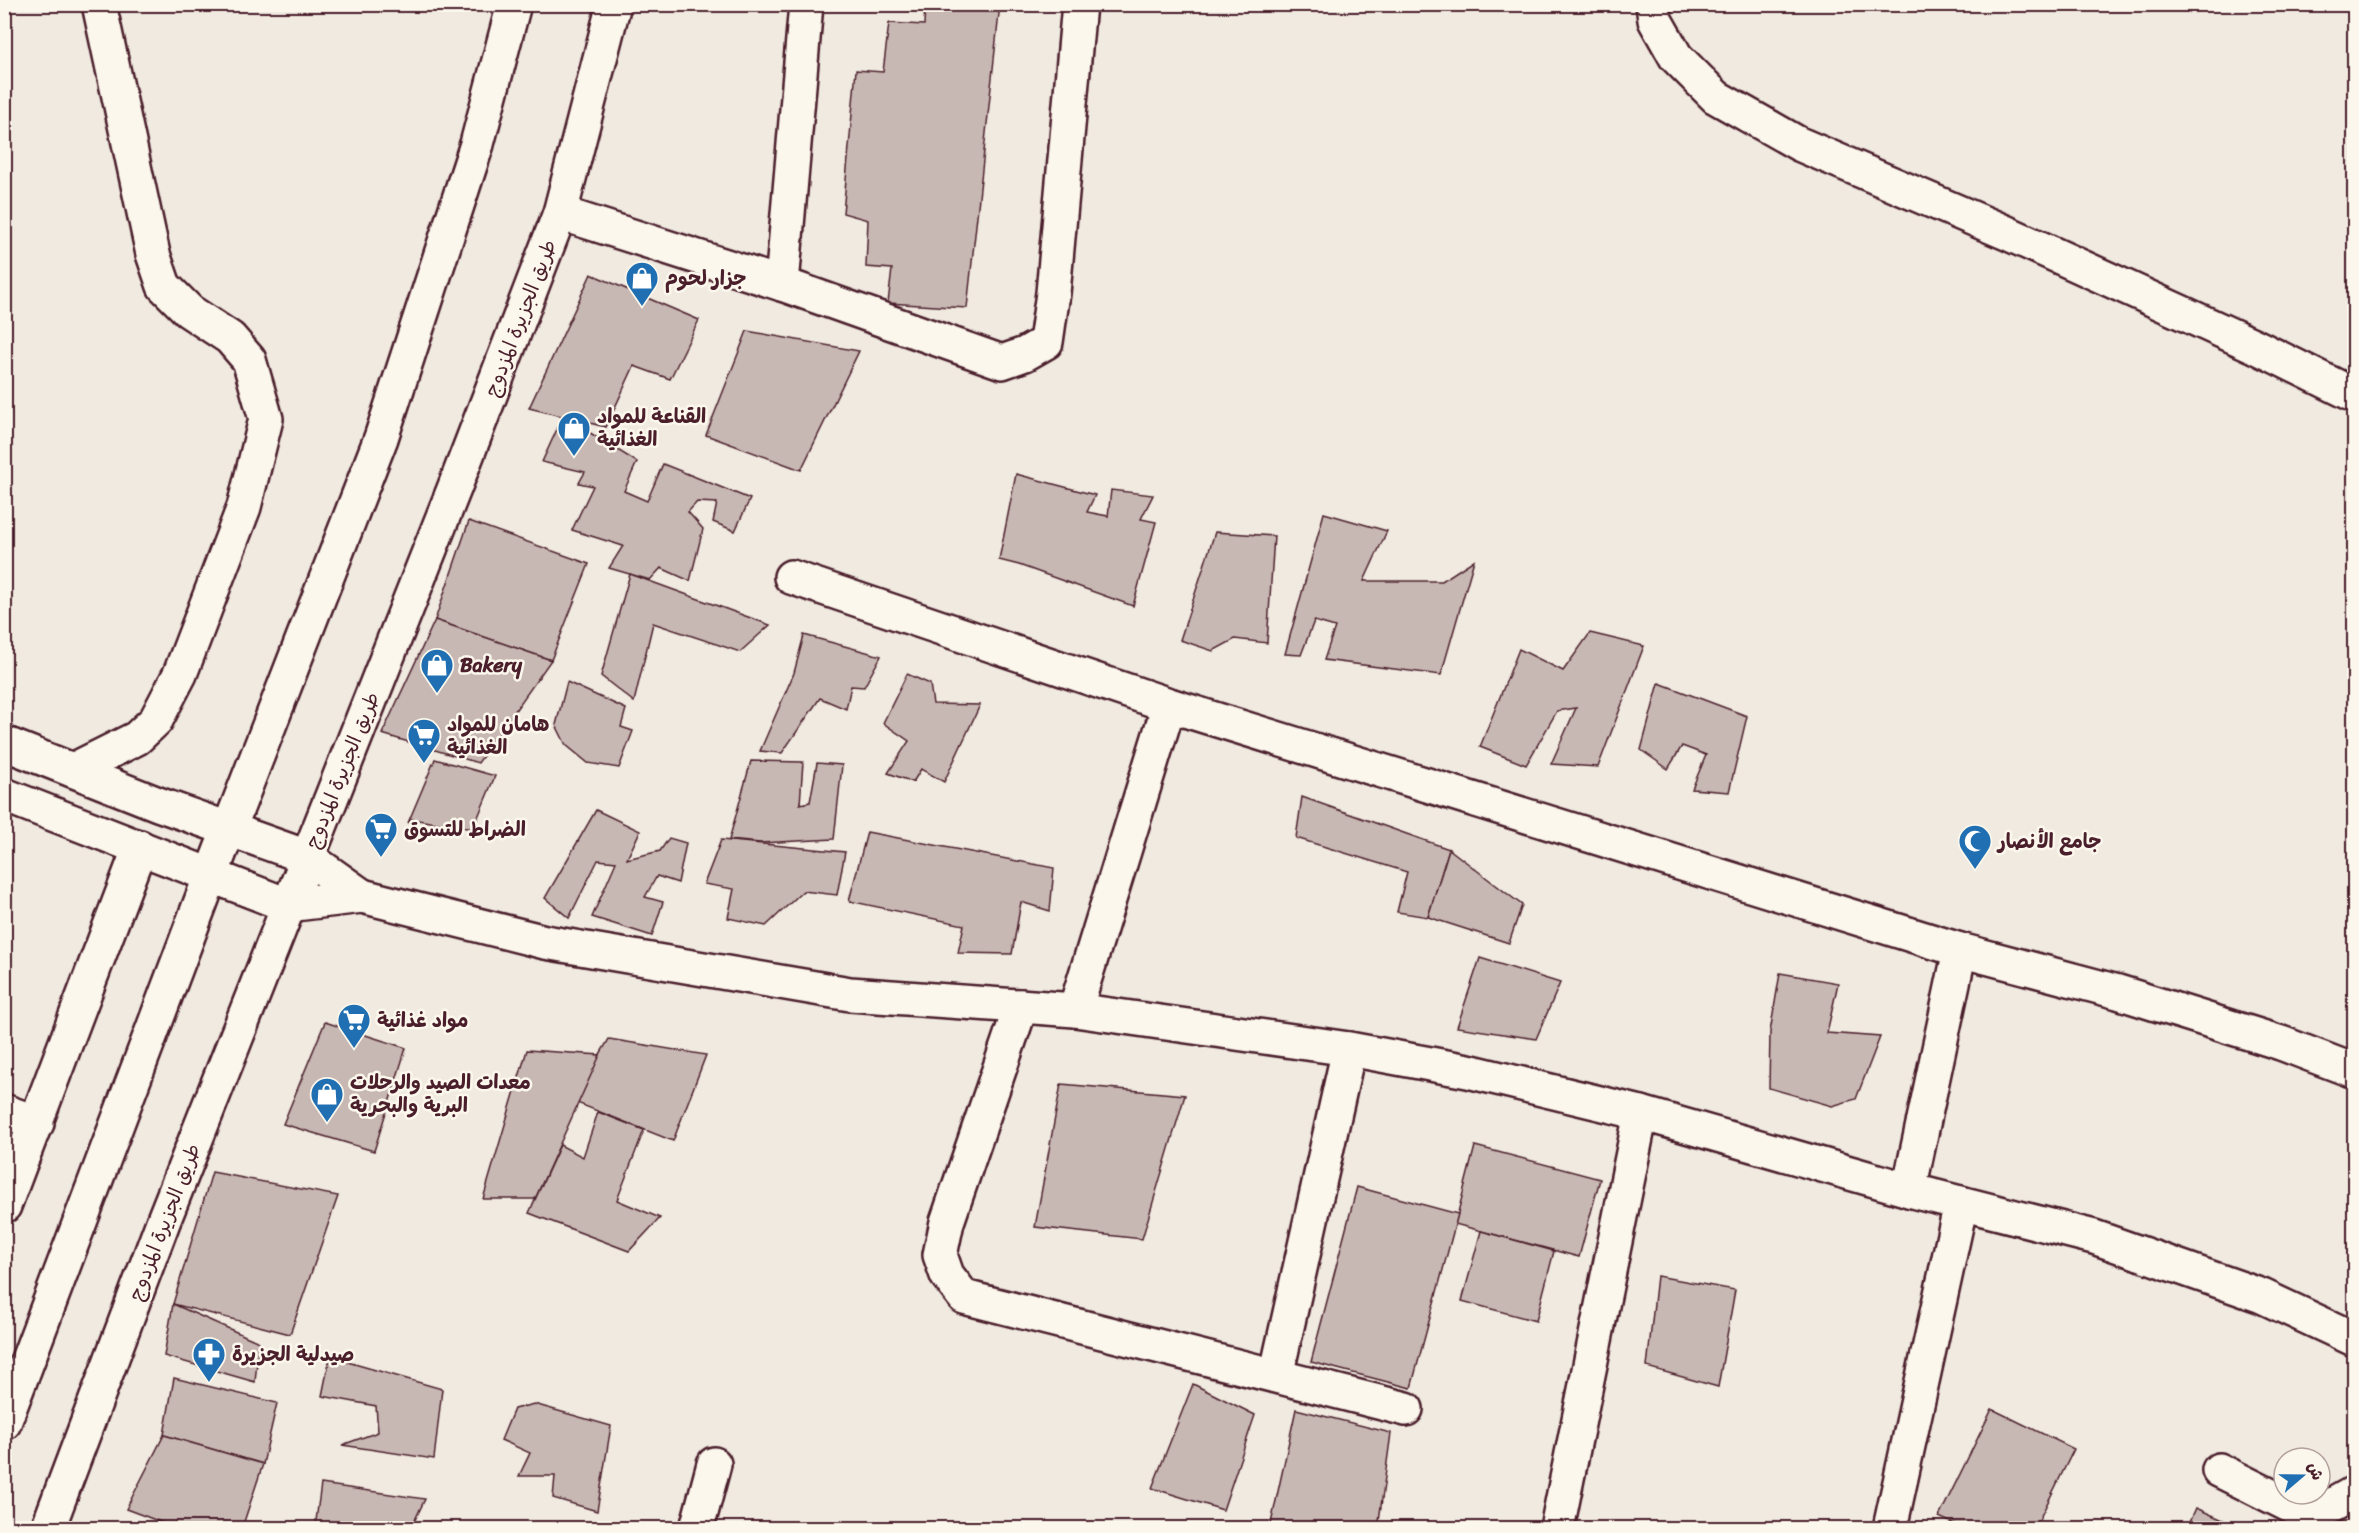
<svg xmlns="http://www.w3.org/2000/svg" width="2359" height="1533" viewBox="0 0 2359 1533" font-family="Sriracha,'Playpen Sans Arabic',sans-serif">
	<rect width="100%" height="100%" fill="#f0eae0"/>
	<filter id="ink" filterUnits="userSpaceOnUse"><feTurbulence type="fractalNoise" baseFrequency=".0167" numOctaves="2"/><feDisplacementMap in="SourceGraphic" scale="12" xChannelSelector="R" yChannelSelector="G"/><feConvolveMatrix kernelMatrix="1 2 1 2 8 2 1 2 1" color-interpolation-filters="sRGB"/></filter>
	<g filter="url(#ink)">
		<g fill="#c8b8b3" stroke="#4a1f2b" stroke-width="1.5">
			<path d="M 925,4 L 1000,4 L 967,308 L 888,303 L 892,269 L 866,267 L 868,220 L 843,213 L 856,70 L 883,72 L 889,23 L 924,25 Z"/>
			<path d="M 591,274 L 699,320 L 670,379 L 634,366 L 606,427 L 529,408 Z"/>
			<path d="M 747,331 L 859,351 L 801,470 L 706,435 Z"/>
			<path d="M 563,416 L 637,462 L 624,491 L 647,501 L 663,464 L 750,499 L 735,531 L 713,522 L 717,503 L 697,502 L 688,512 L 703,529 L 690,581 L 661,568 L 650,580 L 609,568 L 623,546 L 572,530 L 593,486 L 579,483 L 585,472 L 542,462 Z"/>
			<path d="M 1016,474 L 1095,495 L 1087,512 L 1108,516 L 1111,490 L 1153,495 L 1141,519 L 1156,522 L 1133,606 L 1019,565 L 999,560 Z"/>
			<path d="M 1324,513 L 1387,531 L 1364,581 L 1442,581 L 1474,560 L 1441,675 L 1324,660 L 1335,627 L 1314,621 L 1301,655 L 1285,654 Z"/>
			<path d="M 469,521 L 589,564 L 551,660 L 435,620 Z"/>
			<path d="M 1215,532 L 1274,536 L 1267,643 L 1235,639 L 1213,651 L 1180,640 Z"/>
			<path d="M 630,574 L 770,625 L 740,652 L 653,623 L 634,702 L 601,676 Z"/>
			<path d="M 435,620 L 551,660 L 478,763 L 382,734 Z"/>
			<path d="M 1590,633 L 1644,646 L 1598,767 L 1551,764 L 1576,708 L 1557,711 L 1526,765 L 1480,747 L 1519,649 L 1563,671 Z"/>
			<path d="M 804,635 L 881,656 L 864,687 L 851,686 L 846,709 L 820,698 L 782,753 L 760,751 L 794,673 Z"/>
			<path d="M 907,674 L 930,684 L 933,704 L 980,705 L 944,782 L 921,769 L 913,782 L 888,773 L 909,741 L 883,723 Z"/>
			<path d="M 567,682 L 626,709 L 621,727 L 633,731 L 619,768 L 588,763 L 566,745 L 556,725 Z"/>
			<path d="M 1659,683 L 1747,716 L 1729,792 L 1692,789 L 1706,755 L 1682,746 L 1668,769 L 1641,750 Z"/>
			<path d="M 435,759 L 495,776 L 473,829 L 412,819 L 408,823 Z"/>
			<path d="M 751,761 L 803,762 L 800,804 L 810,802 L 817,763 L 842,765 L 834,839 L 760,843 L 729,840 Z"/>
			<path d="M 1302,797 L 1449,849 L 1428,917 L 1397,912 L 1407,872 L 1296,838 Z"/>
			<path d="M 596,810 L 640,831 L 627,859 L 660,851 L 669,838 L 686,843 L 678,883 L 657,876 L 645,897 L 663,902 L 652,936 L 592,917 L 616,862 L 598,860 L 569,918 L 545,898 Z"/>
			<path d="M 867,832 L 1054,868 L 1050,911 L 1021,902 L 1012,954 L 958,953 L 964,925 L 849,901 Z"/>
			<path d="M 721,840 L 845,852 L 837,895 L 803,891 L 766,926 L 728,918 L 734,889 L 704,884 Z"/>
			<path d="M 1449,849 L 1522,905 L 1509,943 L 1428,917 Z"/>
			<path d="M 1480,958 L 1560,983 L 1536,1039 L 1457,1027 Z"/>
			<path d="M 1780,973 L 1838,983 L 1827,1033 L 1880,1037 L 1856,1099 L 1832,1106 L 1769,1088 L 1770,1032 Z"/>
			<path d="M 325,1022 L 406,1048 L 374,1151 L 283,1124 Z"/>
			<path d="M 609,1039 L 706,1055 L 673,1141 L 572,1101 Z"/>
			<path d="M 527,1050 L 600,1055 L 535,1199 L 483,1199 Z"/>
			<path d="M 1061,1084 L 1185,1095 L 1142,1239 L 1035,1227 Z"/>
			<path d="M 598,1112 L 644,1130 L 617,1200 L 660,1218 L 629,1251 L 529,1213 L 560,1145 L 583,1157 Z"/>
			<path d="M 1475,1146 L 1600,1179 L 1579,1257 L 1455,1224 Z"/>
			<path d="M 212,1172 L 338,1196 L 290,1334 L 173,1304 Z"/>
			<path d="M 1357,1187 L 1458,1214 L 1411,1388 L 1311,1362 Z"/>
			<path d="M 1481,1231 L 1554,1251 L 1536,1321 L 1462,1301 Z"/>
			<path d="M 1657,1276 L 1735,1290 L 1718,1387 L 1647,1367 Z"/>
			<path d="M 173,1304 L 259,1342 L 255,1382 L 164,1356 Z"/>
			<path d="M 330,1357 L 442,1389 L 434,1459 L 342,1445 L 378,1432 L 376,1406 L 322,1396 Z"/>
			<path d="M 174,1378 L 277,1403 L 263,1464 L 164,1435 Z"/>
			<path d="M 1193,1384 L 1255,1415 L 1223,1510 L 1152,1488 Z"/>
			<path d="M 534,1404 L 611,1426 L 597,1511 L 553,1498 L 555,1476 L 519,1476 L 530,1453 L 501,1440 L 514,1409 Z"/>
			<path d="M 1296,1409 L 1391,1433 L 1378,1528 L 1270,1528 Z"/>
			<path d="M 1992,1409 L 2074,1449 L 2035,1528 L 1963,1528 L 1939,1517 Z"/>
			<path d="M 164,1435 L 263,1464 L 242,1528 L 177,1528 L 126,1509 Z"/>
			<path d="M 321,1484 L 425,1499 L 411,1528 L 315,1528 Z"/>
			<path d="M 2196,1508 L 2241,1528 L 2187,1528 Z"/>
		</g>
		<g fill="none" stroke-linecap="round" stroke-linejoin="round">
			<defs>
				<g id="minor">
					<path d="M 1653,4 L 1655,20 L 1676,57 L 1716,97 L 1799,144 L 2007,233 L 2255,346 L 2354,395"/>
					<path d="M 560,213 L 782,284 L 1002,362 L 1025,354 L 1046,342 L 1053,293 L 1079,4"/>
					<path d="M 782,284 L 806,4"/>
					<path d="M 791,577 L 1169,705 L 1960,950 L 2118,992 L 2281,1043 L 2354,1071"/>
					<path d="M 4,743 L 158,804 L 307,857 L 362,896"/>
					<path d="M 73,770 L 137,738 L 156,720 L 180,674 L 244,507 L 266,419 L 249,360 L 230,338 L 189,311 L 164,286 L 153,254 L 99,4"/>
					<path d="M 4,795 L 287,905 L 362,896 L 545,942 L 850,994 L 1075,1010 L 1349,1049 L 1468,1071 L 1641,1113 L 1909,1190 L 2094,1237 L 2262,1296 L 2354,1339"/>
					<path d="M 1021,1006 L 947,1222 L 940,1255 L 947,1275 L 964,1297 L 1406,1409"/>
					<path d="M 1075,1010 L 1169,705"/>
					<path d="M 4,1111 L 37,1123"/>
					<path d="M 1909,1190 L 1960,950"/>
					<path d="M 4,1206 L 140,847"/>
					<path d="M 1276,1376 L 1349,1049"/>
					<path d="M 2219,1470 L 2293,1507 L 2322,1511 L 2354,1493"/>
					<path d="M 697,1528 L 714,1464"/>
					<path d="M 1557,1528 L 1641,1113"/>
					<path d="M 1890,1528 L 1961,1203"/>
				</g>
				<g id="major">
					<path d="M 4,1423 L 211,875 L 381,438 L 477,144 L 514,4"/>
					<path d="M 48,1528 L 163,1222 L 454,489 L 560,213 L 614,4"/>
				</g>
			</defs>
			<use href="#minor" stroke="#4a1f2b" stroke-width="38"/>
			<use href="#major" stroke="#4a1f2b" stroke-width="38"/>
			<use href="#minor" stroke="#fbf7ec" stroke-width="33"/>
			<use href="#major" stroke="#fbf7ec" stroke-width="33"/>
		</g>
	</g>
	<defs>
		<symbol id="shop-pin" viewBox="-11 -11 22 30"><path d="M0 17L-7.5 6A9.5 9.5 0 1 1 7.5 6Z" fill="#1f6fb2" stroke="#fbf7ec"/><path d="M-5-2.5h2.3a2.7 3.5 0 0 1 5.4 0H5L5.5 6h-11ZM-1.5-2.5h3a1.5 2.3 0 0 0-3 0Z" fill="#fff"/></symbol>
		<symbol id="supermarket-pin" viewBox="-11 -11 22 30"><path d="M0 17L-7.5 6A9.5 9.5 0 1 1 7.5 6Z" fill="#1f6fb2" stroke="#fbf7ec"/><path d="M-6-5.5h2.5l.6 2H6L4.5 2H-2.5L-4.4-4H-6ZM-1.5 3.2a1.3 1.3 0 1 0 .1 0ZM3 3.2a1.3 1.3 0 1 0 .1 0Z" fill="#fff"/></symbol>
		<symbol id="mosque-pin" viewBox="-11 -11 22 30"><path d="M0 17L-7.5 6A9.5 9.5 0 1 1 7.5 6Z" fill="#1f6fb2" stroke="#fbf7ec"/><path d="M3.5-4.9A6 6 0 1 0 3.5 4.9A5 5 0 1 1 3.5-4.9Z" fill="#fff"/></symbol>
		<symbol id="pharmacy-pin" viewBox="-11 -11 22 30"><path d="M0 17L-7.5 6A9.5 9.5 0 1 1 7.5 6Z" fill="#1f6fb2" stroke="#fbf7ec"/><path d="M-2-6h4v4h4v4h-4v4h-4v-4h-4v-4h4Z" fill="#fff"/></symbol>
	</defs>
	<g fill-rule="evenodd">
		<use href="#shop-pin" x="623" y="259" width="38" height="52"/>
		<use href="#shop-pin" x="555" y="409" width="38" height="52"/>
		<use href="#shop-pin" x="418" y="646" width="38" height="52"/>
		<use href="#supermarket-pin" x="405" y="716" width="38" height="52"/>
		<use href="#supermarket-pin" x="362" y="810" width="38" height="52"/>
		<use href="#mosque-pin" x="1956" y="822" width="38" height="52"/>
		<use href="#supermarket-pin" x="335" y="1001" width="38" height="52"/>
		<use href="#shop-pin" x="308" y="1075" width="38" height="52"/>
		<use href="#pharmacy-pin" x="190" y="1335" width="38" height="52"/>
	</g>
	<g text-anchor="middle" stroke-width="5" stroke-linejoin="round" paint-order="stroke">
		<g font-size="20" font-weight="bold" fill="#4a1f2b" stroke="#fbf7ec" text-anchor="start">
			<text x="665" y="285">جزار لحوم</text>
			<text x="597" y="423">القناعة للمواد<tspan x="597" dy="23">الغذائية</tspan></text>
			<text x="460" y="672">Bakery</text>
			<text x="447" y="731">هامان للمواد<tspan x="447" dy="23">الغذائية</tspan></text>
			<text x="404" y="836">الضراط للتسوق</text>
			<text x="1998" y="848">جامع الأنصار</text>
			<text x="377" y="1027">مواد غذائية</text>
			<text x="350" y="1089">معدات الصيد والرحلات<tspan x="350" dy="23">البرية والبحرية</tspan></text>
			<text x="232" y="1361">صيدلية الجزيرة</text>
		</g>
		<g font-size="20" fill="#4a1f2b" stroke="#fbf7ec">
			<text transform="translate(520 318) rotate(-69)" y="7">طريق الجزيرة المزدوج</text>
			<text transform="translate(342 770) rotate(-68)" y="7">طريق الجزيرة المزدوج</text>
			<text transform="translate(164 1222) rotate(-69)" y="7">طريق الجزيرة المزدوج</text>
		</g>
	</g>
	<rect width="2359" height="1533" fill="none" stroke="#fbf7ec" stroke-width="24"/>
	<rect x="12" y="12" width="2335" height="1509" fill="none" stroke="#4a1f2b" stroke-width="2" filter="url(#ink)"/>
	<g transform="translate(2302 1476) rotate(70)"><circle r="28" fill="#fbf7ec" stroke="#b4a19f" stroke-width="1.5"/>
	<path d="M0-4.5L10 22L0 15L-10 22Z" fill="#1f6fb2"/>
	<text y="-9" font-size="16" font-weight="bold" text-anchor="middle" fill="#4a1f2b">ش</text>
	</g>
</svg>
